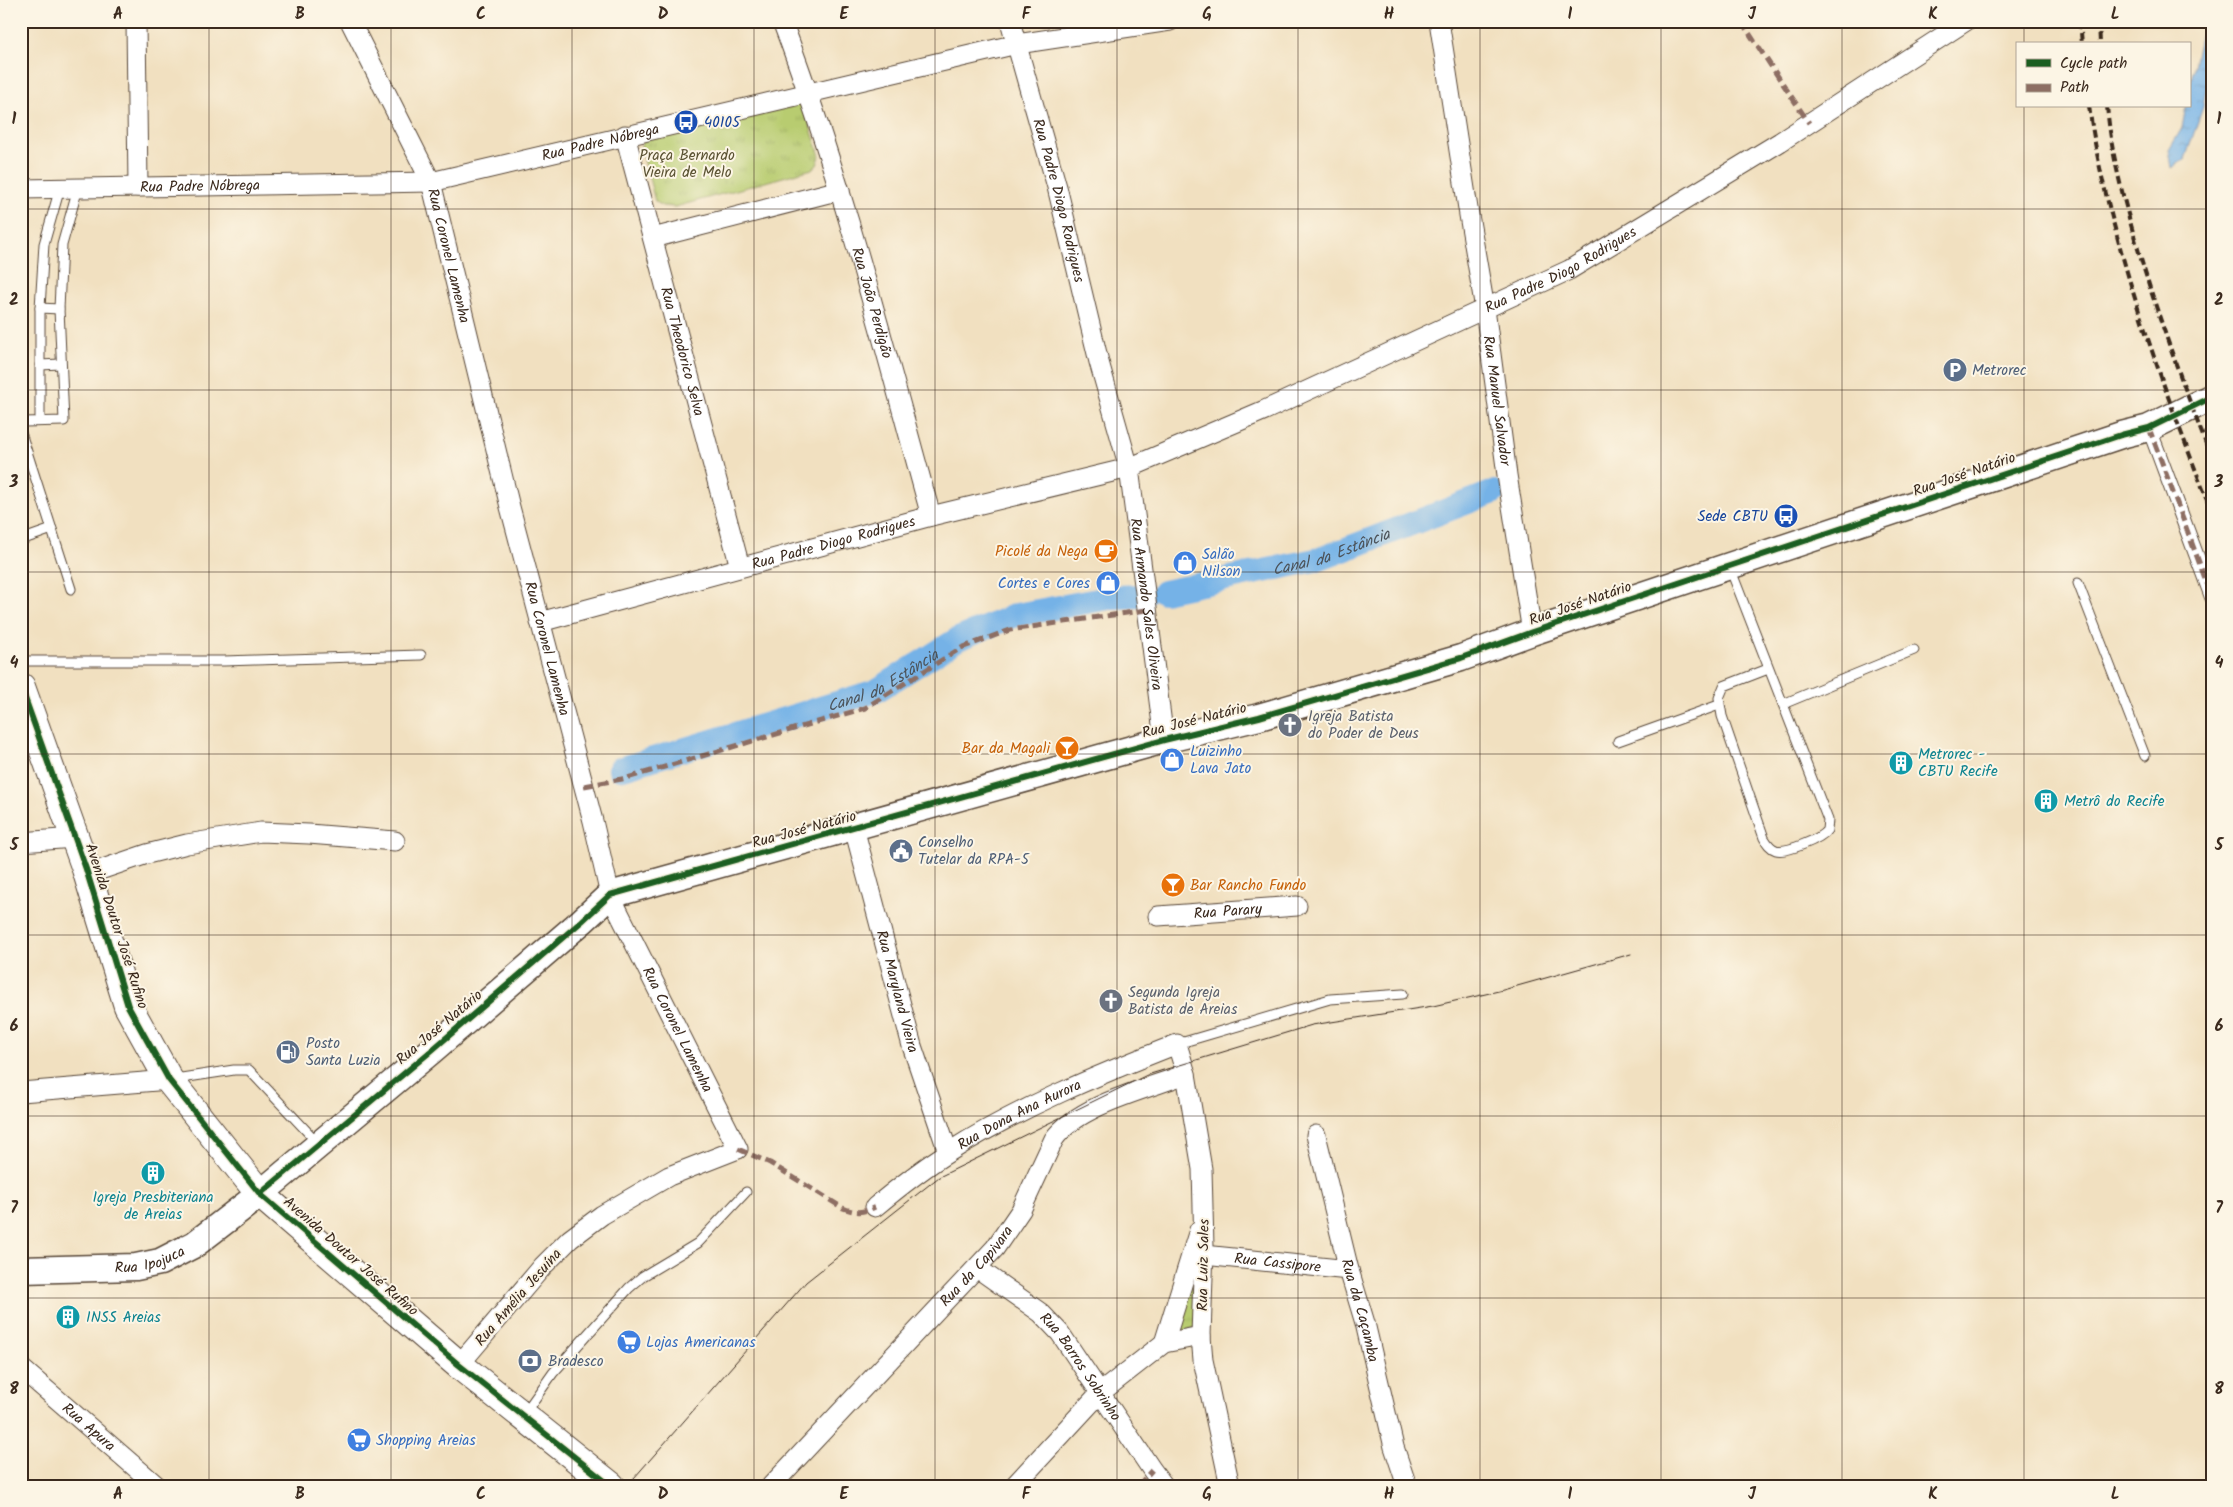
<svg xmlns="http://www.w3.org/2000/svg" width="2233" height="1507" viewBox="0 0 2233 1507" font-family="Kalam,sans-serif">
	<defs>
		<pattern id="park-tufts" width="24" height="20" patternUnits="userSpaceOnUse" patternTransform="scale(1.25)"><rect width="24" height="20" fill="#b8cc70"/><path d="M3 7l-1-3M5 7V3M7 7l1-3M15 17l-1-3M17 17v-4M19 17l1-3" fill="none" stroke="#9faf61"/></pattern>
		<pattern id="water-ripples" width="26" height="14" patternUnits="userSpaceOnUse" patternTransform="scale(1.25)"><rect width="26" height="14" fill="#74b2e7"/><path d="M2 4q2-2 4 0t4 0M15 11q2-2 4 0t4 0" fill="none" stroke="#6091bb"/></pattern>
	</defs>
	<rect width="100%" height="100%" fill="#fcf5e5"/>
	<filter id="ink" filterUnits="userSpaceOnUse"><feTurbulence type="fractalNoise" baseFrequency=".02" numOctaves="2"/><feDisplacementMap in="SourceGraphic" scale="10" xChannelSelector="R" yChannelSelector="G"/><feConvolveMatrix kernelMatrix="1 2 1 2 8 2 1 2 1" color-interpolation-filters="sRGB"/></filter>
	<filter id="wash" filterUnits="userSpaceOnUse"><feTurbulence type="fractalNoise" baseFrequency=".0096" numOctaves="4" result="noise"/><feDisplacementMap in="SourceGraphic" scale="20" xChannelSelector="R" yChannelSelector="G"/><feGaussianBlur stdDeviation="1.12" result="paint"/><feColorMatrix in="noise" values="0 0 0 0 0 0 0 0 0 0 0 0 0 0 0 0 0 1.4 0 .05"/><feComposite in="paint" operator="in"/></filter>
	<g filter="url(#wash)">
		<rect width="100%" height="100%" fill="#f1e0c0"/>
		<g fill="url(#park-tufts)" stroke="#7a7b47">
			<path d="M 800,95 L 820,156 L 817,165 L 812,169 L 675,207 L 662,206 L 655,201 L 641,147 L 642,140 Z"/>
			<path d="M 1192,1271 L 1201,1326 L 1172,1335 Z"/>
		</g>
		<path fill="url(#water-ripples)" stroke="#586e82" d="M 2203,21 L 2212,21 L 2212,52 L 2203,107 L 2185,159 L 2172,168 L 2169,150 L 2182,128 L 2186,106 L 2189,106 L 2189,91 Z"/>
		<g fill="none" stroke-linecap="round" stroke-linejoin="round">
			<g stroke="#74b2e7" stroke-width="24">
				<path id="s1" d="M 1164,592 L 1320,559 L 1494,492"/>
				<path id="s2" d="M 620,769 L 876,691 L 958,639 L 1016,615 L 1114,597 L 1143,596"/>
			</g>
		</g>
	</g>
	<g filter="url(#ink)">
		<g fill="none" stroke-linecap="round" stroke-linejoin="round">
			<defs>
				<g id="service">
					<path d="M 40,308 L 59,309"/>
					<path d="M 40,365 L 61,364"/>
					<path d="M 40,421 L 40,308 L 44,244 L 60,188"/>
					<path d="M 21,424 L 24,422 L 64,421 L 59,309 L 62,245 L 78,188"/>
					<path d="M 21,433 L 71,589"/>
					<path d="M 21,540 L 52,529"/>
					<path d="M 1730,568 L 1828,820 L 1827,830 C 1821,839 1786,853 1776,850 C 1770,848 1767,843 1764,838 L 1722,716 L 1719,698 L 1724,686 L 1768,669"/>
					<path d="M 2078,583 L 2145,756"/>
					<path d="M 21,661 L 224,661 L 421,655"/>
					<path d="M 1783,704 L 1914,650"/>
					<path d="M 1618,741 L 1719,705"/>
					<path d="M 1177,1044 L 1330,999 L 1403,994"/>
					<path d="M 175,1079 L 234,1070 L 249,1070 L 317,1142"/>
					<path d="M 524,1414 L 553,1373 L 629,1288 L 643,1276 L 698,1243 L 746,1192"/>
				</g>
				<path id="pedestrian" d="M 2149,428 L 2212,597"/>
				<g id="minor">
					<path d="M 136,21 L 138,187"/>
					<path id="s3" d="M 350,21 L 431,182 L 510,507 L 593,821 L 610,895 L 738,1149 L 669,1176 L 602,1215 L 570,1239 L 543,1266 L 459,1365"/>
					<path id="s4" d="M 782,21 C 843,182 885,350 931,516"/>
					<path id="s5" d="M 1010,21 L 1057,187 L 1099,362 L 1129,468 L 1164,740"/>
					<path id="s6" d="M 1439,21 L 1469,215 L 1485,309 L 1507,475 L 1532,632"/>
					<path id="s7" d="M 625,135 L 740,567"/>
					<path id="s8" d="M 21,189 L 431,182 L 1017,44 L 1170,21"/>
					<path d="M 653,238 L 840,190"/>
					<path id="s9" d="M 540,622 L 931,516 L 1129,468 L 1265,410 L 1569,270 L 1780,142 L 1966,21"/>
					<path id="s10" d="M 854,828 L 912,1046 L 948,1152"/>
					<path d="M 21,842 L 74,838"/>
					<path d="M 88,874 L 147,854 L 187,844 L 261,832 L 309,834 L 395,841"/>
					<path id="s11" d="M 1158,916 L 1297,906"/>
					<path d="M 21,1092 L 169,1080"/>
					<path id="s12" d="M 1316,1135 L 1349,1270 L 1365,1323 L 1394,1447 L 1407,1486"/>
					<path id="s13" d="M 875,1207 C 899,1187 923,1168 949,1152 C 1020,1107 1098,1075 1177,1044 L 1186,1074 L 1202,1169 L 1204,1247 L 1201,1336 L 1203,1360 L 1230,1486"/>
					<path id="s14" d="M 1204,1255 L 1349,1270"/>
					<path id="s15" d="M 977,1268 L 1041,1313 L 1060,1333 L 1152,1470 L 1164,1486"/>
					<path d="M 1164,1343 L 1199,1230"/>
					<path id="s16" d="M 21,1368 L 157,1486"/>
					<path id="s17" d="M 771,1486 L 995,1248 L 1021,1210 L 1054,1139 C 1078,1105 1147,1089 1186,1074"/>
					<path d="M 1014,1486 L 1100,1393 L 1164,1343 L 1201,1336"/>
				</g>
				<g id="secondary">
					<path id="s18" d="M 21,1270 L 136,1267 L 160,1262 L 195,1244 L 260,1194 L 431,1051 L 582,921 L 610,895 L 1164,740 L 1259,717 L 1461,658 L 1532,632 L 2121,435 L 2149,428 L 2212,397"/>
				</g>
				<path id="primary" d="M 21,687 L 86,869 L 128,1006 L 169,1080 L 260,1194 L 459,1365 L 611,1486"/>
			</defs>
			<use href="#service" stroke="#564536" stroke-width="11"/>
			<use href="#pedestrian" stroke="#564536" stroke-width="16"/>
			<use href="#minor" stroke="#564536" stroke-width="21"/>
			<use href="#secondary" stroke="#564536" stroke-width="29"/>
			<use href="#primary" stroke="#564536" stroke-width="30"/>
			<use href="#service" stroke="#fff" stroke-width="9"/>
			<use href="#pedestrian" stroke="#fff" stroke-width="14"/>
			<use href="#minor" stroke="#fff" stroke-width="19"/>
			<use href="#secondary" stroke="#fff" stroke-width="26"/>
			<use href="#primary" stroke="#fff" stroke-width="28"/>
			<path stroke="#3b2a1e" stroke-width="1" d="M 627,1486 L 806,1282 L 939,1177 L 1147,1075 L 1312,1025 L 1433,1006 L 1503,990 L 1631,954"/>
			<g stroke="#3b2a1e" stroke-width="4" stroke-dasharray="8 4" stroke-linecap="butt">
				<path d="M 2080,21 L 2082,44"/>
				<path d="M 2099,21 L 2100,44"/>
				<path d="M 2089,106 C 2095,150 2105,193 2117,236 C 2142,330 2176,421 2212,512"/>
				<path d="M 2107,106 C 2112,162 2128,216 2144,269 C 2164,333 2187,396 2212,459"/>
			</g>
			<g stroke="#8d6e63" stroke-width="5" stroke-dasharray="10 5" stroke-linecap="butt">
				<path d="M 1741,21 L 1809,123"/>
				<path d="M 2149,428 L 2212,597"/>
				<path d="M 584,786 L 627,778 L 865,708 L 961,648 L 1010,630 L 1147,610"/>
				<path d="M 738,1149 L 770,1163 L 843,1208 C 856,1213 863,1213 875,1207"/>
				<path d="M 1138,1486 L 1152,1470"/>
			</g>
			<defs>
				<g id="cycleway">
					<path d="M 21,687 L 86,869 L 128,1006 L 169,1080 L 260,1194 L 459,1365 L 611,1486"/>
					<path d="M 260,1194 L 431,1051 L 582,921 L 610,895 L 1164,740 L 1259,717 L 1461,658 L 1532,632 L 2121,435 L 2149,428 L 2212,397"/>
				</g>
			</defs>
			<use href="#cycleway" stroke="#fcf5e5" stroke-width="9"/>
			<use href="#cycleway" stroke="#1b5e20" stroke-width="6"/>
		</g>
	</g>
	<path fill="none" stroke="#3b2a1e" stroke-width="1" stroke-opacity="0.55" d="M 209,21 L 209,1486M 391,21 L 391,1486M 572,21 L 572,1486M 754,21 L 754,1486M 935,21 L 935,1486M 1117,21 L 1117,1486M 1298,21 L 1298,1486M 1480,21 L 1480,1486M 1661,21 L 1661,1486M 1842,21 L 1842,1486M 2024,21 L 2024,44M 2024,106 L 2024,1486M 21,209 L 2212,209M 21,390 L 2212,390M 21,572 L 2212,572M 21,754 L 2212,754M 21,935 L 2212,935M 21,1116 L 2212,1116M 21,1298 L 2212,1298"/>
	<defs>
		<symbol id="bus-disc" viewBox="-11 -11 22 22"><circle r="9.5" fill="#1a4fb4" stroke="#fcf5e5"/><path d="M-5-6H5V4H4V6H2V4H-2V6H-4V4H-5ZM-3.5-4V0h7V-4ZM-3.5 1.2v1.5H-2V1.2ZM2 1.2v1.5H3.5V1.2Z" fill="#fff"/></symbol>
		<symbol id="parking-disc" viewBox="-11 -11 22 22"><circle r="9.5" fill="#5c6f8a" stroke="#fcf5e5"/><path d="M-3.5-5.5H1a3.5 3.5 0 0 1 0 7H-1V5.5H-3.5ZM-1-3.4V-.6H.8a1.4 1.4 0 0 0 0-2.8Z" fill="#fff"/></symbol>
		<symbol id="cafe-disc" viewBox="-11 -11 22 22"><circle r="9.5" fill="#e8710a" stroke="#fcf5e5"/><path d="M-5.5-4.5H6V0H3Q3 3.5 0 3.5H-2.5Q-5.5 3.5-5.5 0ZM3-3.2v2h1.7v-2ZM-6 4.5H4V6H-6Z" fill="#fff"/></symbol>
		<symbol id="shop-disc" viewBox="-11 -11 22 22"><circle r="9.5" fill="#3f7fe0" stroke="#fcf5e5"/><path d="M-5-2.5h2.3a2.7 3.5 0 0 1 5.4 0H5L5.5 6h-11ZM-1.5-2.5h3a1.5 2.3 0 0 0-3 0Z" fill="#fff"/></symbol>
		<symbol id="church-disc" viewBox="-11 -11 22 22"><circle r="9.5" fill="#6b7280" stroke="#fcf5e5"/><path d="M-1.2-6h2.4v3.5h3.3v2.4h-3.3V6h-2.4V-.1h-3.3v-2.4h3.3Z" fill="#fff"/></symbol>
		<symbol id="bar-disc" viewBox="-11 -11 22 22"><circle r="9.5" fill="#e8710a" stroke="#fcf5e5"/><path d="M-6-5H6L.8 .8V4.5H3.5V6h-7V4.5H-.8V.8Z" fill="#fff"/></symbol>
		<symbol id="building-disc" viewBox="-11 -11 22 22"><circle r="9.5" fill="#0f9aa8" stroke="#fcf5e5"/><path d="M-4-6H4V6H1V3H-1V6H-4ZM-2.5-4.3h1.7v1.8h-1.7ZM.8-4.3h1.7v1.8H.8ZM-2.5-1h1.7V.8h-1.7ZM.8-1h1.7V.8H.8Z" fill="#fff"/></symbol>
		<symbol id="civic-disc" viewBox="-11 -11 22 22"><circle r="9.5" fill="#5c6f8a" stroke="#fcf5e5"/><path d="M-.6-6.5H3V-4.5H.6V-3L4-1V1h2V6H-6V1h2V-1L-.6-3ZM-1.2 2.5V6h2.4V2.5Z" fill="#fff"/></symbol>
		<symbol id="fuel-disc" viewBox="-11 -11 22 22"><circle r="9.5" fill="#5c6f8a" stroke="#fcf5e5"/><path d="M-5.5-6h7V0h2V4h1.3V-2.5L3-4.5l.8-.8L6-3V5H2.5V1h-1V6h-7ZM-4.2-4.7v3.2H.2V-4.7Z" fill="#fff"/></symbol>
		<symbol id="supermarket-disc" viewBox="-11 -11 22 22"><circle r="9.5" fill="#3f7fe0" stroke="#fcf5e5"/><path d="M-6-5.5h2.5l.6 2H6L4.5 2H-2.5L-4.4-4H-6ZM-1.5 3.2a1.3 1.3 0 1 0 .1 0ZM3 3.2a1.3 1.3 0 1 0 .1 0Z" fill="#fff"/></symbol>
		<symbol id="bank-disc" viewBox="-11 -11 22 22"><circle r="9.5" fill="#5c6f8a" stroke="#fcf5e5"/><path d="M-6-4H6V4H-6ZM0-2.3a2.3 2.3 0 1 0 0 4.6a2.3 2.3 0 1 0 0-4.6Z" fill="#fff"/></symbol>
	</defs>
	<g fill-rule="evenodd">
		<use href="#bus-disc" x="672" y="108" width="28" height="28"/>
		<use href="#parking-disc" x="1941" y="356" width="28" height="28"/>
		<use href="#bus-disc" x="1772" y="502" width="28" height="28"/>
		<use href="#cafe-disc" x="1092" y="537" width="28" height="28"/>
		<use href="#shop-disc" x="1171" y="549" width="28" height="28"/>
		<use href="#shop-disc" x="1094" y="569" width="28" height="28"/>
		<use href="#church-disc" x="1276" y="711" width="28" height="28"/>
		<use href="#bar-disc" x="1053" y="734" width="28" height="28"/>
		<use href="#shop-disc" x="1158" y="746" width="28" height="28"/>
		<use href="#building-disc" x="1887" y="749" width="28" height="28"/>
		<use href="#building-disc" x="2032" y="787" width="28" height="28"/>
		<use href="#civic-disc" x="887" y="837" width="28" height="28"/>
		<use href="#bar-disc" x="1159" y="871" width="28" height="28"/>
		<use href="#church-disc" x="1097" y="987" width="28" height="28"/>
		<use href="#fuel-disc" x="274" y="1038" width="28" height="28"/>
		<use href="#building-disc" x="139" y="1159" width="28" height="28"/>
		<use href="#building-disc" x="54" y="1303" width="28" height="28"/>
		<use href="#supermarket-disc" x="615" y="1328" width="28" height="28"/>
		<use href="#bank-disc" x="516" y="1347" width="28" height="28"/>
		<use href="#supermarket-disc" x="345" y="1426" width="28" height="28"/>
	</g>
	<g text-anchor="middle" stroke-width="4" stroke-linejoin="round" paint-order="stroke">
		<g font-size="15" fill="#164399" stroke="#fcf5e5" text-anchor="start">
			<text x="704" y="127">40105</text>
			<text x="1768" y="521" text-anchor="end">Sede CBTU</text>
		</g>
		<g font-size="15" fill="#3b2a1e" stroke="#fcf5e5">
			<text dy="5" stroke="none"><textPath href="#s8" startOffset="584">Rua Padre Nóbrega</textPath></text>
			<text dy="5" stroke="none"><textPath href="#s8" startOffset="179">Rua Padre Nóbrega</textPath></text>
			<text dy="5" stroke="none"><textPath href="#s5" startOffset="186">Rua Padre Diogo Rodrigues</textPath></text>
			<text dy="5" stroke="none"><textPath href="#s3" startOffset="256">Rua Coronel Lamenha</textPath></text>
			<text dy="5" stroke="none"><textPath href="#s9" startOffset="1084">Rua Padre Diogo Rodrigues</textPath></text>
			<text dy="5" stroke="none"><textPath href="#s4" startOffset="296">Rua João Perdigão</textPath></text>
			<text dy="5" stroke="none"><textPath href="#s7" startOffset="224">Rua Theodorico Selva</textPath></text>
			<text dy="5" stroke="none"><textPath href="#s6" startOffset="384">Rua Manuel Salvador</textPath></text>
			<text transform="translate(1964 474) rotate(-19)" y="5">Rua José Natário</text>
			<text dy="5" stroke="none"><textPath href="#s9" startOffset="304">Rua Padre Diogo Rodrigues</textPath></text>
			<text transform="translate(1580 603) rotate(-19)" y="5">Rua José Natário</text>
			<text dy="5" stroke="none"><textPath href="#s5" startOffset="600">Rua Armando Sales Oliveira</textPath></text>
			<text dy="5" stroke="none"><textPath href="#s3" startOffset="661">Rua Coronel Lamenha</textPath></text>
			<text transform="translate(1194 720) rotate(-14)" y="5">Rua José Natário</text>
			<text transform="translate(804 829) rotate(-15)" y="5">Rua José Natário</text>
			<text dy="5" stroke="none"><textPath href="#s11" startOffset="70">Rua Parary</textPath></text>
			<text transform="translate(117 926) rotate(72)" y="5">Avenida Doutor José Rufino</text>
			<text dy="5" stroke="none"><textPath href="#s10" startOffset="169">Rua Maryland Vieira</textPath></text>
			<text transform="translate(439 1027) rotate(-40)" y="5">Rua José Natário</text>
			<text dy="5" stroke="none"><textPath href="#s3" startOffset="1066">Rua Coronel Lamenha</textPath></text>
			<text dy="5" stroke="none"><textPath href="#s13" startOffset="172">Rua Dona Ana Aurora</textPath></text>
			<text transform="translate(351 1256) rotate(41)" y="5">Avenida Doutor José Rufino</text>
			<text dy="5" stroke="none"><textPath href="#s18" startOffset="130">Rua Ipojuca</textPath></text>
			<text dy="5" stroke="none"><textPath href="#s14" startOffset="74">Rua Cassipore</textPath></text>
			<text transform="translate(1203 1265) rotate(-89)" y="5">Rua Luiz Sales</text>
			<text dy="5" stroke="none"><textPath href="#s17" startOffset="301">Rua da Capivara</textPath></text>
			<text transform="translate(518 1297) rotate(-49)" y="5">Rua Amélia Jesuína</text>
			<text dy="5" stroke="none"><textPath href="#s12" startOffset="181">Rua da Caçamba</textPath></text>
			<text dy="5" stroke="none"><textPath href="#s15" startOffset="145">Rua Barros Sobrinho</textPath></text>
			<text dy="5" stroke="none"><textPath href="#s16" startOffset="90">Rua Apura</textPath></text>
		</g>
		<g font-size="15" fill="#5a5232" stroke="#fcf5e5">
			<text x="687" y="160">Praça Bernardo<tspan x="687" dy="17">Vieira de Melo</tspan></text>
		</g>
		<g font-size="15" fill="#4e5e75" stroke="#fcf5e5" text-anchor="start">
			<text x="1972" y="375">Metrorec</text>
			<text x="918" y="847">Conselho<tspan x="918" dy="17">Tutelar da RPA-5</tspan></text>
			<text x="306" y="1048">Posto<tspan x="306" dy="17">Santa Luzia</tspan></text>
			<text x="548" y="1366">Bradesco</text>
		</g>
		<g font-size="15" fill="#c56008" stroke="#fcf5e5" text-anchor="end">
			<text x="1088" y="556">Picolé da Nega</text>
			<text x="1050" y="753">Bar da Magali</text>
			<text x="1190" y="890" text-anchor="start">Bar Rancho Fundo</text>
		</g>
		<g font-size="15" fill="#366cbe" stroke="#fcf5e5" text-anchor="start">
			<text x="1202" y="559">Salão<tspan x="1202" dy="17">Nilson</tspan></text>
			<text x="1090" y="588" text-anchor="end">Cortes e Cores</text>
			<text x="1190" y="756">Luizinho<tspan x="1190" dy="17">Lava Jato</tspan></text>
			<text x="646" y="1347">Lojas Americanas</text>
			<text x="376" y="1445">Shopping Areias</text>
		</g>
		<g font-size="15" fill="#5b616d" stroke="#fcf5e5" text-anchor="start">
			<text x="1308" y="721">Igreja Batista<tspan x="1308" dy="17">do Poder de Deus</tspan></text>
			<text x="1128" y="997">Segunda Igreja<tspan x="1128" dy="17">Batista de Areias</tspan></text>
		</g>
		<g font-size="15" fill="#0d838f" stroke="#fcf5e5" text-anchor="start">
			<text x="1918" y="759">Metrorec -<tspan x="1918" dy="17">CBTU Recife</tspan></text>
			<text x="2064" y="806">Metrô do Recife</text>
			<text x="153" y="1202" text-anchor="middle">Igreja Presbiteriana<tspan x="153" dy="17">de Areias</tspan></text>
			<text x="86" y="1322">INSS Areias</text>
		</g>
		<g font-size="16" font-style="italic" fill="#4c535a" stroke="#fcf5e5">
			<text dy="6" stroke="none"><textPath href="#s1" startOffset="172">Canal da Estância</textPath></text>
			<text dy="6" stroke="none"><textPath href="#s2" startOffset="278">Canal da Estância</textPath></text>
		</g>
	</g>
	<rect width="2233" height="1507" fill="none" stroke="#fcf5e5" stroke-width="55"/>
	<rect x="2016" y="42" width="175" height="65" fill="#fcf5e5" stroke="#afa495"/>
	<rect x="2026" y="59" width="25" height="8" fill="#1b5e20" stroke="#afa495"/>
	<text x="2060" y="68" font-size="15" fill="#3b2a1e">Cycle path</text>
	<rect x="2026" y="84" width="25" height="8" fill="#8d6e63" stroke="#afa495"/>
	<text x="2060" y="92" font-size="15" fill="#3b2a1e">Path</text>
	<rect x="28" y="28" width="2178" height="1452" fill="none" stroke="#3b2a1e" stroke-width="2"/>
	<g font-size="16" text-anchor="middle" font-weight="bold" fill="#3b2a1e">
		<text x="118" y="19">A</text>
		<text x="300" y="19">B</text>
		<text x="481" y="19">C</text>
		<text x="663" y="19">D</text>
		<text x="844" y="19">E</text>
		<text x="1026" y="19">F</text>
		<text x="1207" y="19">G</text>
		<text x="1389" y="19">H</text>
		<text x="1570" y="19">I</text>
		<text x="1752" y="19">J</text>
		<text x="1933" y="19">K</text>
		<text x="2115" y="19">L</text>
		<text x="14" y="124">1</text>
		<text x="2219" y="124">1</text>
		<text x="14" y="305">2</text>
		<text x="2219" y="305">2</text>
		<text x="14" y="487">3</text>
		<text x="2219" y="487">3</text>
		<text x="14" y="668">4</text>
		<text x="2219" y="668">4</text>
		<text x="14" y="850">5</text>
		<text x="2219" y="850">5</text>
		<text x="14" y="1031">6</text>
		<text x="2219" y="1031">6</text>
		<text x="14" y="1213">7</text>
		<text x="2219" y="1213">7</text>
		<text x="14" y="1394">8</text>
		<text x="2219" y="1394">8</text>
		<text x="118" y="1499">A</text>
		<text x="300" y="1499">B</text>
		<text x="481" y="1499">C</text>
		<text x="663" y="1499">D</text>
		<text x="844" y="1499">E</text>
		<text x="1026" y="1499">F</text>
		<text x="1207" y="1499">G</text>
		<text x="1389" y="1499">H</text>
		<text x="1570" y="1499">I</text>
		<text x="1752" y="1499">J</text>
		<text x="1933" y="1499">K</text>
		<text x="2115" y="1499">L</text>
	</g>
</svg>
